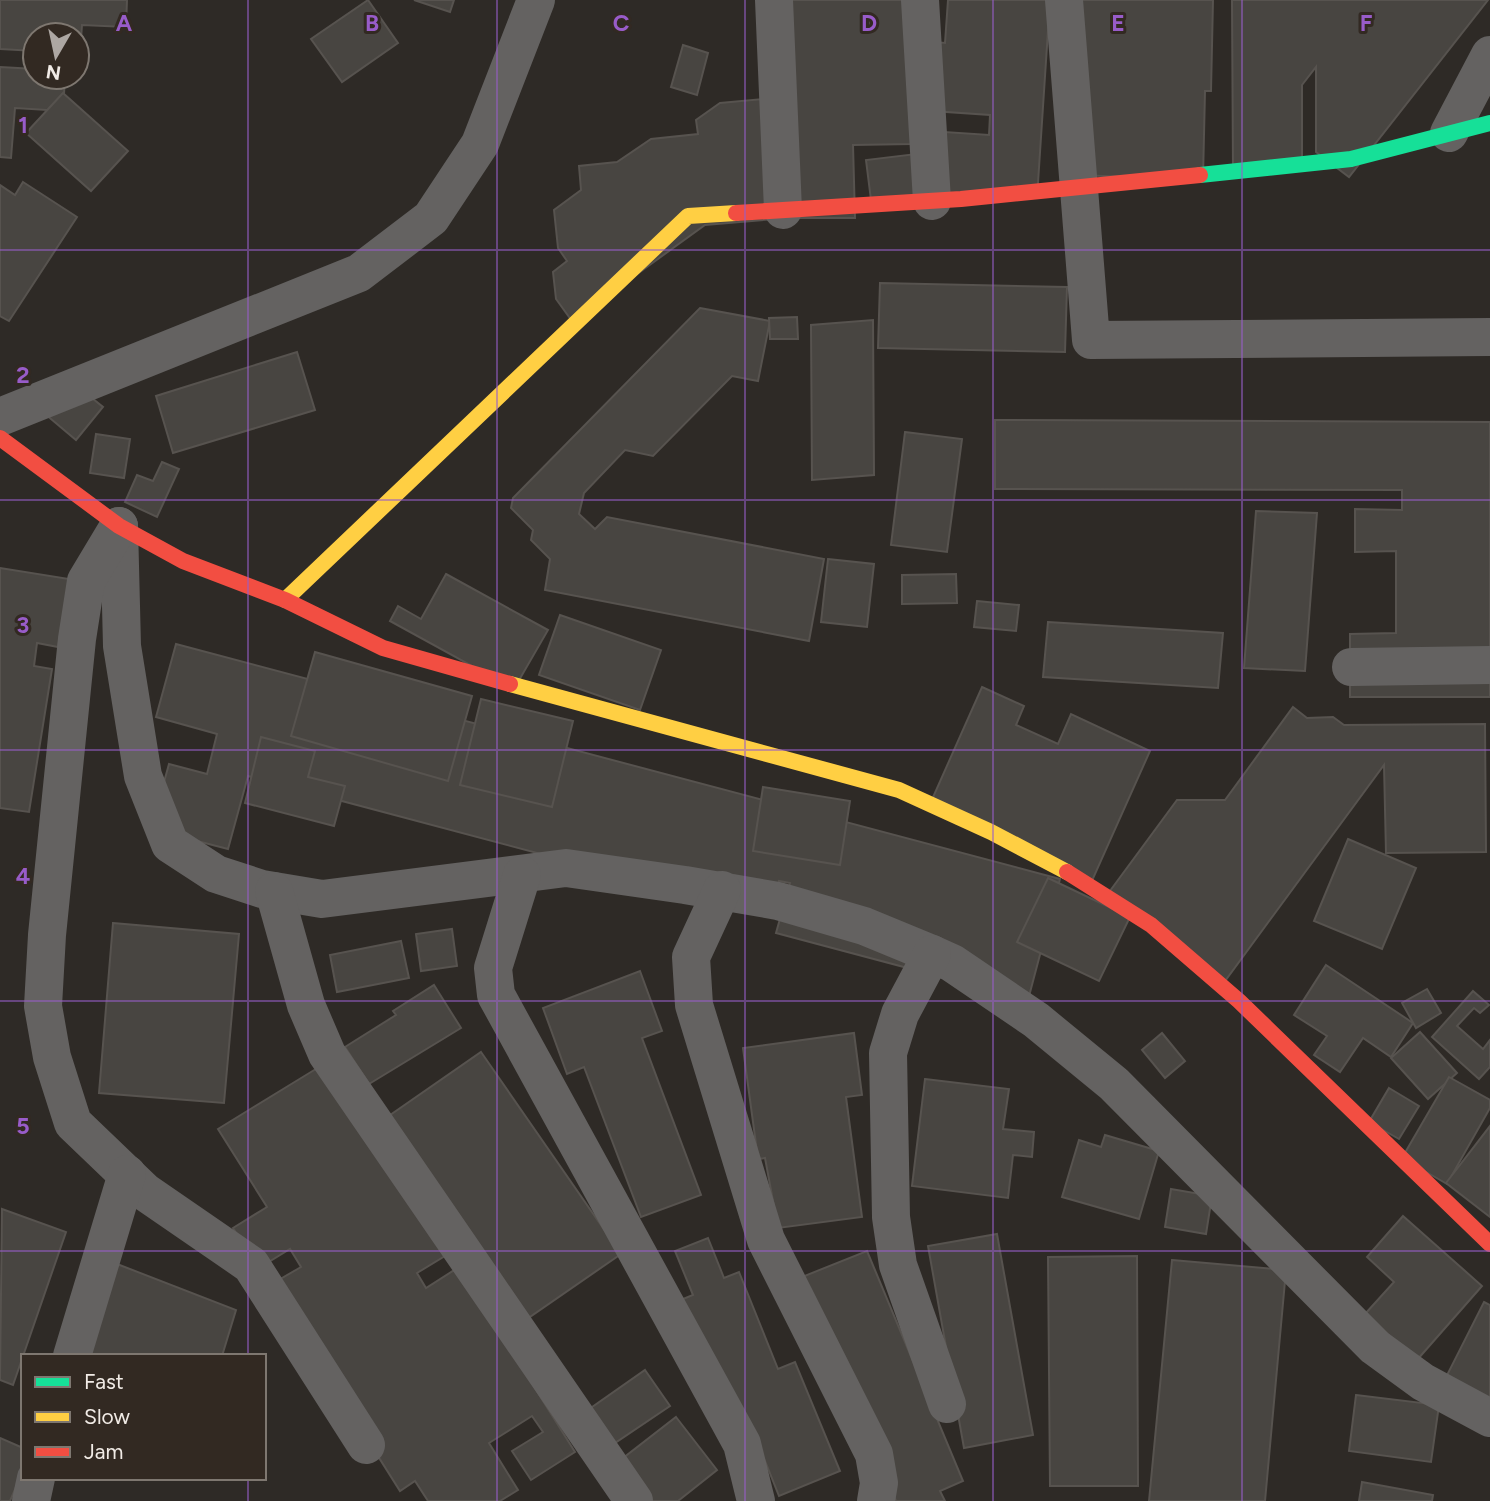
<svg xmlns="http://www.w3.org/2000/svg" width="1490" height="1501" viewBox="0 0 1490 1501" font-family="Figtree,sans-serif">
	<rect width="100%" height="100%" fill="#2e2a26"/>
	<g fill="#484541" stroke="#57534f" stroke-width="2">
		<path d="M 0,0 L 127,0 L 126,27 L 82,25 L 80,54 L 77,54 L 77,35 L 35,35 L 35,51 L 0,49 Z"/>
		<path d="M 368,0 L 398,43 L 342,82 L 311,39 Z"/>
		<path d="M 414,0 L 454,0 L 450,12 Z"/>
		<path d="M 783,0 L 913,0 L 911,144 L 853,145 L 855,218 L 789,218 Z"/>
		<path d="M 948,0 L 1050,0 L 1037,198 L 942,192 L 945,132 L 989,135 L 990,115 L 932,111 L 936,42 L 945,43 Z"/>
		<path d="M 1076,0 L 1213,0 L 1211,91 L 1205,91 L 1203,179 L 1071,175 Z"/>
		<path d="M 1232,0 L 1488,0 L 1349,177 L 1316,152 L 1316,67 L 1302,85 L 1302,171 L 1233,171 Z"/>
		<path d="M 683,45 L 708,53 L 697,95 L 671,87 Z"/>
		<path d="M 0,67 L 35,69 L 35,77 L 65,77 L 63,111 L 15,108 L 11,158 L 0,157 Z"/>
		<path d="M 63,93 L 128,151 L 91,191 L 26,133 Z"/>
		<path d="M 763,99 L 775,219 L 705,225 L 572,321 L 556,299 L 553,272 L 567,261 L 558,248 L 554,210 L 581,190 L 579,166 L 617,162 L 651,139 L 698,134 L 696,120 L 720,103 Z"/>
		<path d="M 916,154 L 921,194 L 871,200 L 866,160 Z"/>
		<path d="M 23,182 L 77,217 L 9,321 L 0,316 L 0,185 L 15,195 Z"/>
		<path d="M 880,283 L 1067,287 L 1065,352 L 878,348 Z"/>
		<path d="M 700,308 L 770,321 L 758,381 L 732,376 L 653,456 L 625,450 L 584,493 L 579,514 L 595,529 L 607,517 L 824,559 L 809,641 L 545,590 L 550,559 L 531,540 L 533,530 L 511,508 L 513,498 Z"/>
		<path d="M 797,317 L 798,339 L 770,339 L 769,318 Z"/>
		<path d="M 873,320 L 874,475 L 812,480 L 811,325 Z"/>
		<path d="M 297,352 L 315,410 L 173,453 L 156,396 Z"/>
		<path d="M 72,382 L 103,407 L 76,440 L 45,414 Z"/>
		<path d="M 995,420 L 1490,422 L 1490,697 L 1350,697 L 1350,634 L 1396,633 L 1396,551 L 1355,552 L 1355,509 L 1402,510 L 1402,490 L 995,489 Z"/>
		<path d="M 905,432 L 962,439 L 947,552 L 891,545 Z"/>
		<path d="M 96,434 L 130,439 L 124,478 L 90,473 Z"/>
		<path d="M 162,462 L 179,469 L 157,517 L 125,502 L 137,475 L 153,481 Z"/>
		<path d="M 1256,511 L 1317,513 L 1305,671 L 1244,668 Z"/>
		<path d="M 828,559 L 874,564 L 867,627 L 821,622 Z"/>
		<path d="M 0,568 L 69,579 L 58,647 L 37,643 L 34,666 L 52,669 L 29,812 L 0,808 Z"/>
		<path d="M 446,574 L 548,630 L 514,689 L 390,621 L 398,606 L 421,619 Z"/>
		<path d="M 956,574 L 957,603 L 902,604 L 902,575 Z"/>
		<path d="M 977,601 L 1019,605 L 1016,631 L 974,627 Z"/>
		<path d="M 560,615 L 661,650 L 640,710 L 539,675 Z"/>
		<path d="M 1048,622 L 1223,633 L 1218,688 L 1043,677 Z"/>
		<path d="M 176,644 L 1060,879 L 1028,1000 L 776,933 L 790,883 L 779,881 L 770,915 L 248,776 L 228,849 L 151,829 L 169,764 L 207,774 L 217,734 L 156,717 Z"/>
		<path d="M 315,652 L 472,696 L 448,781 L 291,736 Z"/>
		<path d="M 982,687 L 1024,706 L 1016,725 L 1058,744 L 1071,714 L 1150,751 L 1091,883 L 930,804 Z"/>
		<path d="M 481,699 L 573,721 L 552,807 L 460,785 Z"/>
		<path d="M 1293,707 L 1307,718 L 1333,717 L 1344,725 L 1485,724 L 1486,852 L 1386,853 L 1384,765 L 1225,981 L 1107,895 L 1177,800 L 1225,800 Z"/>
		<path d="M 261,737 L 315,751 L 308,777 L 345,786 L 334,826 L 245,803 Z"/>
		<path d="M 763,787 L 850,801 L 840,865 L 753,851 Z"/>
		<path d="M 1348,839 L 1416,868 L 1382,949 L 1314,921 Z"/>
		<path d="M 1048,878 L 1130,917 L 1099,981 L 1017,942 Z"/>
		<path d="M 113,923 L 239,934 L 224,1103 L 99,1093 Z"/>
		<path d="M 452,929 L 457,966 L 421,971 L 416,934 Z"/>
		<path d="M 401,941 L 409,978 L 337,992 L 330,955 Z"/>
		<path d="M 1326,965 L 1413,1023 L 1391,1057 L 1363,1038 L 1340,1072 L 1314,1055 L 1327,1036 L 1294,1015 Z"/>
		<path d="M 640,971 L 662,1031 L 642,1038 L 701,1195 L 641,1217 L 584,1067 L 567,1074 L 543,1008 Z"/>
		<path d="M 434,985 L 461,1028 L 369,1084 L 345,1047 L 396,1015 L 393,1011 Z"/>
		<path d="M 1427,989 L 1441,1013 L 1416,1028 L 1402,1003 Z"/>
		<path d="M 1473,991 L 1489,1005 L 1480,1013 L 1474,1008 L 1457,1026 L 1483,1049 L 1490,1040 L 1490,1067 L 1479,1079 L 1432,1037 Z"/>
		<path d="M 1420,1032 L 1457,1073 L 1428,1099 L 1391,1058 Z"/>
		<path d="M 854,1033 L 862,1095 L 846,1097 L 862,1217 L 778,1228 L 765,1158 L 758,1159 L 743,1048 Z"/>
		<path d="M 1162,1033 L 1185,1061 L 1165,1078 L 1142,1050 Z"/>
		<path d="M 481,1052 L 621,1254 L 524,1321 L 383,1120 Z"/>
		<path d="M 324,1064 L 445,1256 L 417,1273 L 426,1288 L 459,1267 L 575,1452 L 531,1480 L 512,1451 L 543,1432 L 532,1416 L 489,1443 L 518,1490 L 500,1501 L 428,1501 L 415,1481 L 400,1491 L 270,1285 L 301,1267 L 290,1249 L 259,1268 L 233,1228 L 267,1207 L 218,1129 Z"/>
		<path d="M 1449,1077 L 1490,1100 L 1490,1108 L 1447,1184 L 1402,1158 Z"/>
		<path d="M 925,1079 L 1009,1089 L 1003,1129 L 1034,1132 L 1032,1157 L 1013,1155 L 1008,1198 L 912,1186 Z"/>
		<path d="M 1389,1088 L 1419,1106 L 1399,1139 L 1369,1122 Z"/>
		<path d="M 1490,1126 L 1490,1217 L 1446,1183 Z"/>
		<path d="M 1105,1135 L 1159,1151 L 1139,1219 L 1062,1197 L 1079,1140 L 1101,1147 Z"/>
		<path d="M 1171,1189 L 1212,1196 L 1206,1234 L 1165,1227 Z"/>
		<path d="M 2,1209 L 66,1232 L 13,1385 L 0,1380 Z"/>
		<path d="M 1403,1216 L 1482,1286 L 1417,1360 L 1365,1314 L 1394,1282 L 1367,1257 Z"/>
		<path d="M 997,1234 L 1033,1435 L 964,1448 L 928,1246 Z"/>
		<path d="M 708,1238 L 724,1278 L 739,1272 L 778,1369 L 795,1362 L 840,1471 L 779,1496 L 765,1461 L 678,1301 L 693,1295 L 675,1251 Z"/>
		<path d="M 867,1251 L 963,1481 L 940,1491 L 945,1501 L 896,1501 L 802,1277 Z"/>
		<path d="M 1137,1256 L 1138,1486 L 1050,1486 L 1048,1257 Z"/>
		<path d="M 1172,1260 L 1286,1270 L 1265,1501 L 1149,1501 Z"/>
		<path d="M 117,1264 L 236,1310 L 222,1356 L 88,1356 Z"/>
		<path d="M 1484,1302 L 1490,1305 L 1490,1416 L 1439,1391 Z"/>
		<path d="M 645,1370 L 670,1406 L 609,1447 L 585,1412 Z"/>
		<path d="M 1356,1395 L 1439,1405 L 1431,1462 L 1349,1451 Z"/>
		<path d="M 676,1417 L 717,1470 L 678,1501 L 648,1501 L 618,1462 Z"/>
		<path d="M 0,1438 L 23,1448 L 23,1471 L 10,1501 L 0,1501 Z"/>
		<path d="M 1362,1482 L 1433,1495 L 1432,1501 L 1359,1501 Z"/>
	</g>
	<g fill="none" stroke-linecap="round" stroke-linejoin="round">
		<g stroke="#646261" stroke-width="38">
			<path d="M 774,0 L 783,210"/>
			<path d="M 920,0 L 932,201"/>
			<path d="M 1064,0 L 1091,340 L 1490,337"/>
			<path d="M 1449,133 L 1490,55"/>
			<path d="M 0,417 L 359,273 L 431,218 L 480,144 L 536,0"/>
			<path d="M 119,526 L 122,646 L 143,776 L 170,844 L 216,874 L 262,889 L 322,899 L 566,868 L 685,885 L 778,901 L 864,926 L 932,954 L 952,963 L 1036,1020 L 1114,1084 L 1375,1347 L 1423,1382 L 1490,1418"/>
			<path d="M 119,526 L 86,581 L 77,639 L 47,935 L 43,1006 L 52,1057 L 73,1123 L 145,1192 L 251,1265 L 366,1445"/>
			<path d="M 1351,667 L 1490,665"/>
			<path d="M 522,875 L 493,968 L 496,995 L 742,1444 L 756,1501"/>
			<path d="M 722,890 L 691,957 L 694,1005 L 766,1240 L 874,1454 L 879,1483 L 876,1501"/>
			<path d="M 274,891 L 306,1005 L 327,1054 L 634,1501"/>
			<path d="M 932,954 L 900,1014 L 888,1053 L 891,1217 L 898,1265 L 947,1404"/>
			<path d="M 72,1356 L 127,1174"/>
			<path d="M 31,1501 L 36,1478"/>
		</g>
		<path stroke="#16e098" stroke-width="16" d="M 1200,175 L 1351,159 L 1490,123"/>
		<g stroke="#ffcf43" stroke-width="16">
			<path d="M 285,600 L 688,216 L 736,213"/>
			<path d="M 510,684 L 899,790 L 991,832 L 1067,872"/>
		</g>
		<g stroke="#f24e42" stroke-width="16">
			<path d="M 736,213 L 961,199 L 1200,175"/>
			<path d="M 0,438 L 119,526 L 183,561 L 285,600 L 383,648 L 510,684"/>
			<path d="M 1067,872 L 1151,925 L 1239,1001 L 1490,1244"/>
		</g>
	</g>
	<path fill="none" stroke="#985cc9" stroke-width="2" stroke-opacity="0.55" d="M 248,0 L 248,1356M 497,0 L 497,1501M 745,0 L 745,1501M 993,0 L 993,1501M 1242,0 L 1242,1501M 0,250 L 1490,250M 0,500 L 1490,500M 0,750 L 1490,750M 0,1001 L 1490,1001M 0,1251 L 1490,1251M 248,1478 L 248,1501"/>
	<g font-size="23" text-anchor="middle" font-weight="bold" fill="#985cc9" stroke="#322922" stroke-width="6" stroke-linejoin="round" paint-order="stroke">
		<text x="124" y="31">A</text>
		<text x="372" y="31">B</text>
		<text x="621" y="31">C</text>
		<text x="869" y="31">D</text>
		<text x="1118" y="31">E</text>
		<text x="1366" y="31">F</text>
		<text x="23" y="133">1</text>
		<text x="23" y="383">2</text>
		<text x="23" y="633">3</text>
		<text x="23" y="884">4</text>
		<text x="23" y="1134">5</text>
	</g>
	<rect x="21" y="1354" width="245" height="126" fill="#322922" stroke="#7e7770" stroke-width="2"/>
	<rect x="35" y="1377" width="35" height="10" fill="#16e098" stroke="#7e7770" stroke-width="2"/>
	<text x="84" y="1389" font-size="21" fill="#f1ebe6">Fast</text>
	<rect x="35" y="1412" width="35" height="10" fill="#ffcf43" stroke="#7e7770" stroke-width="2"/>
	<text x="84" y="1424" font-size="21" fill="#f1ebe6">Slow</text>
	<rect x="35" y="1447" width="35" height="10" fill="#f24e42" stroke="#7e7770" stroke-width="2"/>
	<text x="84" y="1459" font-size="21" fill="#f1ebe6">Jam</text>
	<g transform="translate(56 56) rotate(189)"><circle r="33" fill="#322922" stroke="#7e7770" stroke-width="2"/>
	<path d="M0-5L12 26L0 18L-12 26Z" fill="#ada7a3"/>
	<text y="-10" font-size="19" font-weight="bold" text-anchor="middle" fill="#f1ebe6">N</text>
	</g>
</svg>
